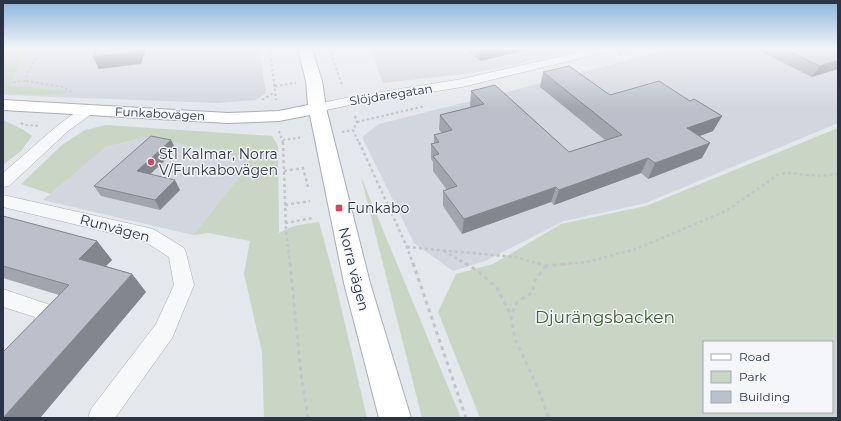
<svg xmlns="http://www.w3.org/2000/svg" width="841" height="421" viewBox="0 0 841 421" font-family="Montserrat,sans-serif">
	<rect width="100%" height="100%" fill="#e4e7ec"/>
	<g fill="#d2d6de">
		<path d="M 3,49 L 259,49 L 266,93 L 256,100 L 218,103 L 3,95 Z"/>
		<path d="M 370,49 L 580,49 L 514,65 L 474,73 L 383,83 Z"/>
		<path d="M 670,49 L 820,49 L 838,57 L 838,123 L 646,203 L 564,221 L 485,261 L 453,271 L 414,243 L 362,137 L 379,124 L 503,93 Z"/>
		<path d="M 146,137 L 246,158 L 240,176 L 193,235 L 43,200 L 106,147 Z"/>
	</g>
	<g fill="#c9d6c5" fill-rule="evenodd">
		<path d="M 3,49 L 28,49 L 9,86 L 59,90 L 67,92 L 66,93 L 40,95 L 3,93 Z"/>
		<path d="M 3,120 L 24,130 L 32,136 L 21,151 L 3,165 Z"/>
		<path d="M 106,125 L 272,136 L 278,146 L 279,233 C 292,225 304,224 319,222 L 335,281 L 367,418 L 264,418 L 262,352 L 244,274 L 250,241 L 208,233 L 193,235 L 240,176 L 246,158 L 146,137 L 106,147 L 50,194 L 21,184 L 63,144 L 85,130 Z"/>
		<path d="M 838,128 L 838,418 L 480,418 L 438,312 L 456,274 L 493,264 L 561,224 L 646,206 ZM 704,342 L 832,342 L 832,412 L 704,412 Z"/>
		<path d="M 361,177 L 461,418 L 422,418 Z"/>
	</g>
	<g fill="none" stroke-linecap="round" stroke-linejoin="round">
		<defs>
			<g id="street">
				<path d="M 592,49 L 612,49 L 610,51 L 462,87 L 350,105 L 317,112 L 312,111 L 310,108 L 312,105 L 350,97 L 462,79 Z"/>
				<path d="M 88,106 L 93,107 L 95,110 L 93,113 L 68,131 L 9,186 L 3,187 L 3,173 L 58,125 L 83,107 Z"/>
				<path d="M 3,195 L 149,228 L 155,230 L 184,248 L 186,253 L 194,285 L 175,331 L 172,338 L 115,418 L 88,418 L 91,409 L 156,324 L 174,285 L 169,257 L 144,241 L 3,207 Z"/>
				<path d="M 3,289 L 59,308 L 62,314 C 58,323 52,329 43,332 L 36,330 L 33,323 L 35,317 L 3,307 Z"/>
			</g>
			<path id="secondary" d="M 298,49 L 312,49 L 322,81 L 326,108 L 370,283 L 411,418 L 379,418 L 344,283 L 310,115 L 279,121 L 228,123 L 3,110 L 3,100 L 228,113 L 279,111 L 308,105 L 306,81 Z"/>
		</defs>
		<use href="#street" stroke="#a9aeb7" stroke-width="1"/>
		<use href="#secondary" stroke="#a9aeb7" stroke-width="2"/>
		<g stroke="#c2c5cb" stroke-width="2" stroke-dasharray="2.5 2.5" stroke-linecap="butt">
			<path d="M 41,49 L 26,76 L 27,81 L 63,87 L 73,93"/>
			<path d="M 270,49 L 276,100"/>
			<path d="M 329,49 L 343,87"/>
			<path d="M 619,55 L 643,49"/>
			<path d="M 13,82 L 27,81"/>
			<path d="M 275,86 L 296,83"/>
			<path d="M 262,100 L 275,92"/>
			<path d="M 355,116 L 357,122 L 353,130 L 359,143"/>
			<path d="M 357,122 L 425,106"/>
			<path d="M 21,123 L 25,125 L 40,126"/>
			<path d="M 279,131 L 283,143"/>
			<path d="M 342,132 L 353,130"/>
			<path d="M 283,140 L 303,137"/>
		</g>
		<g stroke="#c2c5cb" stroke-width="2.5" stroke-dasharray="3 3" stroke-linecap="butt">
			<path d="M 283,142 L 286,229 L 290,264"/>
			<path d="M 359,142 L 407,247 L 413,264"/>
			<path d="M 284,171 L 303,168 L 308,187"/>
			<path d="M 285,205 L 310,201"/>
			<path d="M 285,223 L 313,218"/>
			<path d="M 407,247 L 515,257 L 540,264"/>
			<path d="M 444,251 L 466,264"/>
			<path d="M 563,264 L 587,262 L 636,249 L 726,211 L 779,174 L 788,173 L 819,176 L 838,174"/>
		</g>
		<g stroke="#c2c5cb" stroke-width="3" stroke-dasharray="4 4" stroke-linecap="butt">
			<path d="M 290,263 L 301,374 L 308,418"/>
			<path d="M 413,263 L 466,418"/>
			<path d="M 465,263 L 479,272 L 497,288 L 511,315"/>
			<path d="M 537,263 L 546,266 L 573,263"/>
			<path d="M 546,266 L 535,280 L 533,292 L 517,302 L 511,316 L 515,339 L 537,386 L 549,418"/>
		</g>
		<use href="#street" fill="#f7f8fa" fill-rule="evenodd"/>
		<use href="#secondary" fill="#fff" fill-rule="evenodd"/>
	</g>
	<g fill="#a1a5ae">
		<path d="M 466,49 L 530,49 L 480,61 Z"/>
		<path d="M 756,49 L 838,49 L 812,77 Z"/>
		<path d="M 543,72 L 610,95 L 690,101 L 722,116 L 713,131 L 700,136 L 702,158 L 648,179 L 641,173 L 554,205 L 551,202 L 462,234 L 443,206 L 443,191 L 447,190 L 433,171 L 433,162 L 431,159 L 431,144 L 434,143 L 434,135 L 442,133 L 439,130 L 440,115 L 471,107 L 470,106 L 471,91 L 569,152 L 605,140 L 540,87 Z"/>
		<path d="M 171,140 L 176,150 L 150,174 L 180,190 L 160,210 L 101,196 L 94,186 Z"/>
		<path d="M 3,216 L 97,241 L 112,260 L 106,266 L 132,274 L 146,292 L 40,418 L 3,418 L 59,295 L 3,278 Z"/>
	</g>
	<g fill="#83868d">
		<path d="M 137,49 L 146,49 L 141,64 L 99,69 L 93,57 Z"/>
		<path d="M 481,49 L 530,49 L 480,61 Z"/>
		<path d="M 838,60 L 838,69 L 812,77 L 820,66 Z"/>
		<path d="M 722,116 L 713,131 L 680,143 L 687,128 Z"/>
		<path d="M 171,140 L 176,150 L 143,181 L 137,171 Z"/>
		<path d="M 710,143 L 702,158 L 648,179 L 655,163 Z"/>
		<path d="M 648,158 L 641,173 L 554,205 L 559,190 Z"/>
		<path d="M 175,180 L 180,190 L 160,210 L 155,200 Z"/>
		<path d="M 556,187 L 551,202 L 462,234 L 464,219 Z"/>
		<path d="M 97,241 L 112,260 L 95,277 L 79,259 Z"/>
		<path d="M 132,274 L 146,292 L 40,418 L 3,418 Z"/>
	</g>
	<g fill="#bbc0ca" stroke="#83868d">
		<path d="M 96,49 L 137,49 L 136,52 L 93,57 Z"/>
		<path d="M 784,49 L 838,49 L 838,60 L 820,66 Z"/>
		<path d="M 569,66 L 610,95 L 659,81 L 690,101 L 694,99 L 722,116 L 687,128 L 710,143 L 655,163 L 648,158 L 559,190 L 556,187 L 464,219 L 443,191 L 457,186 L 433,156 L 439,154 L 431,144 L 439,142 L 434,135 L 452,130 L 440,115 L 484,104 L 471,91 L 495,85 L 569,152 L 622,135 L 543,72 Z"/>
		<path d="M 151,136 L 171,140 L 137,171 L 175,180 L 155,200 L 94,186 Z"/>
		<path d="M 3,216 L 97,241 L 79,259 L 132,274 L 3,418 L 3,352 L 69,285 L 3,266 Z"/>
	</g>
	<linearGradient id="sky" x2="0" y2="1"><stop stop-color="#8bb4dd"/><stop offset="0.45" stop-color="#f3f4f6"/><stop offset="1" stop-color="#f3f4f6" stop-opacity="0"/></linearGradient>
	<rect width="841" height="108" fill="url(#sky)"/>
	<g fill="#d1495b" stroke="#f4f6f9" stroke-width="1.5">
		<circle cx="151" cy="162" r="4"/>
		<rect x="335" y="204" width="8" height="8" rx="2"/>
	</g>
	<g text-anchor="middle" stroke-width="3" stroke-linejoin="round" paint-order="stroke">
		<g font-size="12" fill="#2b3445" stroke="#f4f6f9">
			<text transform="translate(391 95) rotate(-9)" y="4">Slöjdaregatan</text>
			<text transform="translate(160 114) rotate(3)" y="4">Funkabovägen</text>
		</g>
		<g font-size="14" fill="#2b3445" stroke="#f4f6f9" text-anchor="start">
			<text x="159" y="159">St1 Kalmar, Norra<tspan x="159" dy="16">V/Funkabovägen</tspan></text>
			<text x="347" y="213">Funkabo</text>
		</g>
		<g font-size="14" fill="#2b3445" stroke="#f4f6f9">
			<text transform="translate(115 228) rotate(15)" y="5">Runvägen</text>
			<text transform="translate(354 269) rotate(76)" y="5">Norra vägen</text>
		</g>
		<g font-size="17" fill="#3f6138" stroke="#f4f6f9">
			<text x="605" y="323">Djurängsbacken</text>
		</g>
	</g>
	<rect width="841" height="421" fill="none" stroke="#2b3445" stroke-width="8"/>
	<rect x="703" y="341" width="130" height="72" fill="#f4f6f9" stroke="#a4a8b1"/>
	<rect x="711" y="354" width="20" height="6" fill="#ffffff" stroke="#a4a8b1"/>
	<text x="739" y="361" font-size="12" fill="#2b3445">Road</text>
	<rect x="711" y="371" width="20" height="12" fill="#c9d6c5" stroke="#a4a8b1"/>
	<text x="739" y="381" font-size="12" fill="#2b3445">Park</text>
	<rect x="711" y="391" width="20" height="12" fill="#bbc0ca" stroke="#a4a8b1"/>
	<text x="739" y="401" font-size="12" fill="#2b3445">Building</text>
</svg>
